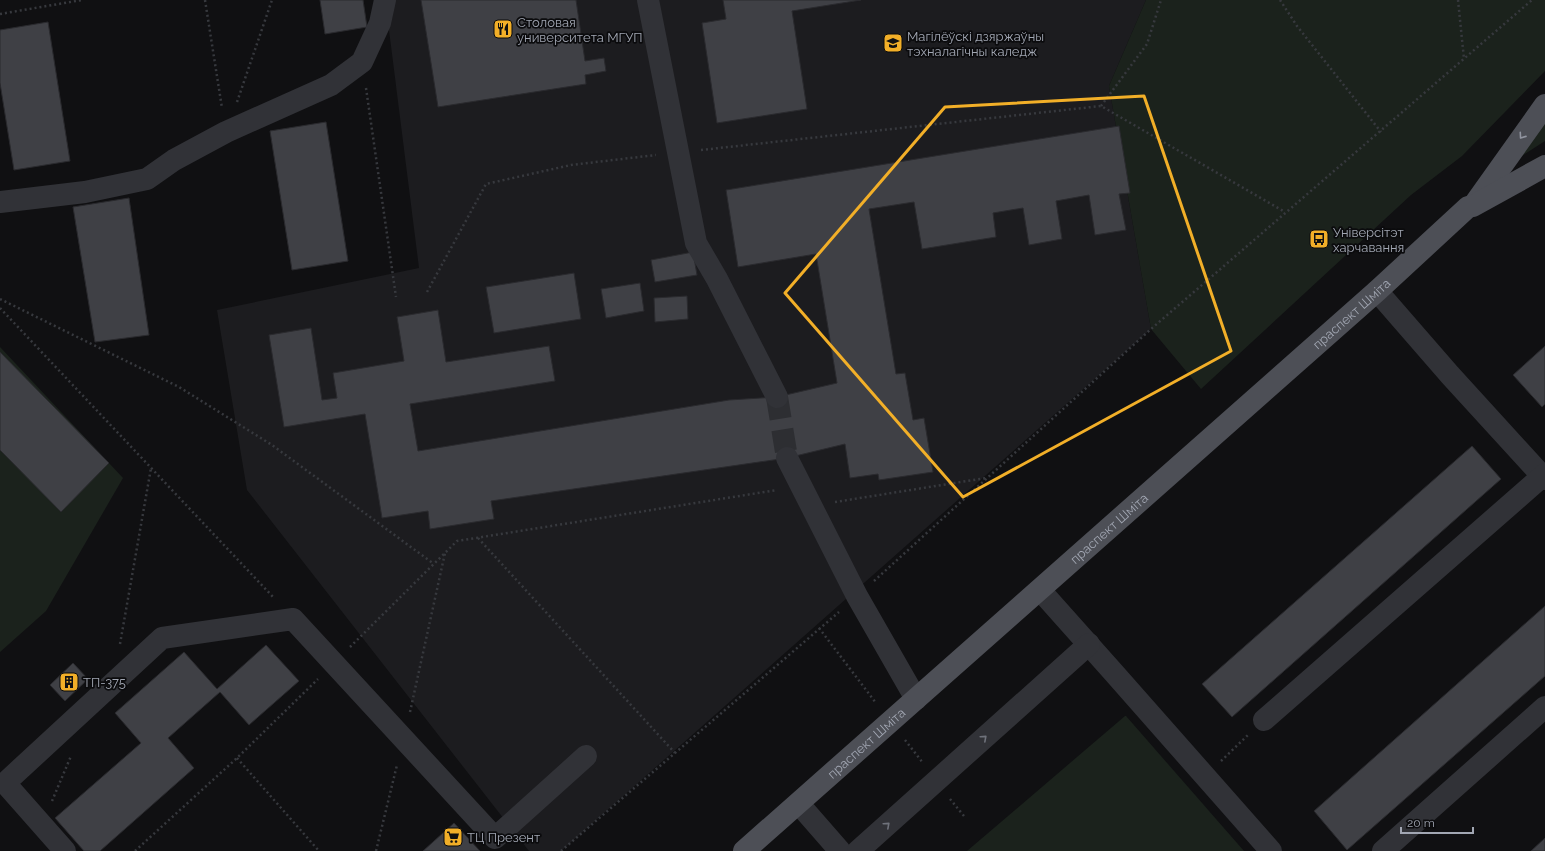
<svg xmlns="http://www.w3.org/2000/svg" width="1545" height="851" viewBox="0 0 1545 851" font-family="Raleway,sans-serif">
	<rect width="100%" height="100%" fill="#101012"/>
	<path fill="#1c1c1f" d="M 388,0 L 1146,0 L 1109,86 L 1151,329 L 561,851 L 529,851 L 247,490 L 217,310 L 419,268 L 389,30 Z"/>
	<g fill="#1b221c">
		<path d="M 1146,0 L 1545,0 L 1545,71 L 1462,156 L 1411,195 L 1201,389 L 1151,329 L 1109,86 Z"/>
		<path d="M 1545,119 L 1545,141 L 1517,159 Z"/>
		<path d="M 0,347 L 123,478 L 46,611 L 0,652 Z"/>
		<path d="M 1126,716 L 1244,851 L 967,851 L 1125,716 Z"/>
	</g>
	<g fill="#3f4045" stroke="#2a2a2e">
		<path d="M 320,0 L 363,0 L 367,27 L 325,34 Z"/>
		<path d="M 421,0 L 576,0 L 585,61 L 604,58 L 606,71 L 585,75 L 586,84 L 438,107 Z"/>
		<path d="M 723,0 L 861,0 L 792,11 L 807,109 L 717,123 L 702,23 L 726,19 Z"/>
		<path d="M 48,22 L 70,161 L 14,170 L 0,83 L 0,30 Z"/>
		<path d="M 326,122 L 348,261 L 292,270 L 270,131 Z"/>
		<path d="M 1119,126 L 1130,193 L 1119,194 L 1126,230 L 1095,235 L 1089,195 L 1056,201 L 1062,239 L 1029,245 L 1023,208 L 993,213 L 996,237 L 922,249 L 914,202 L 869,209 L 896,374 L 905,373 L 913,420 L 924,418 L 933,472 L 879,480 L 878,474 L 850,478 L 845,444 L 787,458 L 491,501 L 494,519 L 430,529 L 428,511 L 382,518 L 365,414 L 284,427 L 269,335 L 311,328 L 322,400 L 337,398 L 333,373 L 404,361 L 397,317 L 438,310 L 446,362 L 549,346 L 555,381 L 410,404 L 418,451 L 729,400 L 777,397 L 837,383 L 816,254 L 738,267 L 726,190 Z"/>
		<path d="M 129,198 L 149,335 L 95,342 L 73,207 Z"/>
		<path d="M 693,252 L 697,275 L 655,282 L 651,260 Z"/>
		<path d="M 574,273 L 581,319 L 494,333 L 486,287 Z"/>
		<path d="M 640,283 L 644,311 L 606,318 L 601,289 Z"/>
		<path d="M 687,296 L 688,319 L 655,322 L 654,298 Z"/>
		<path d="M 1545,346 L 1545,404 L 1542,407 L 1513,375 Z"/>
		<path d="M 0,352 L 109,463 L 61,512 L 0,450 Z"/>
		<path d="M 1472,446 L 1501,479 L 1232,717 L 1202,684 Z"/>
		<path d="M 1545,606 L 1545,676 L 1347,850 L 1314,811 Z"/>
		<path d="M 266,645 L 299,681 L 249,725 L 220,692 L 168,738 L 194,768 L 100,851 L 84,851 L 55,818 L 141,743 L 115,713 L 184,652 L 217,689 Z"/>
		<path d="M 73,663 L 88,679 L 65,701 L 50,685 Z"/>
		<path d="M 454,823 L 480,851 L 423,851 Z"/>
		<path d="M 1545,838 L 1545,851 L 1531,851 Z"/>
	</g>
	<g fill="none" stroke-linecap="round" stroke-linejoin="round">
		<path stroke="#2d2e32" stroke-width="22" stroke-dasharray="22 11" stroke-linecap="butt" d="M 777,397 L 787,458"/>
		<g stroke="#37393e" stroke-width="2.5" stroke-dasharray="2 3" stroke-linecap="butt">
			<path d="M 205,0 L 222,108"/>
			<path d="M 1280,0 L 1297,26 L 1381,132"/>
			<path d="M 1458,0 L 1464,59"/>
			<path d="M 0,14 L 82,0"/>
			<path d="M 366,88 L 396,297"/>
			<path d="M 237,102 L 272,0"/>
			<path d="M 1101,106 L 1147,44 L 1161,0"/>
			<path d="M 701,150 L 1101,106 L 1285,212"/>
			<path d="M 427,292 L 486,184 L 571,165 L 656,155"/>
			<path d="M 0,299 L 179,387 L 272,445 L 434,564"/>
			<path d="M 0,308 L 274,598"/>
			<path d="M 835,502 L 986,478"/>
			<path d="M 478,538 L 675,753"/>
			<path d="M 874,581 L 1151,329 L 1532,0"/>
			<path d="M 819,628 L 876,703"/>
			<path d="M 120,644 L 151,468"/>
			<path d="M 350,647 L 457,541 L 777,490"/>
			<path d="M 410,712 L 445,553"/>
			<path d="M 905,740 L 923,763"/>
			<path d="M 237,758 L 319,851"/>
			<path d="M 1221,761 L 1248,735"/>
			<path d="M 950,799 L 964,816"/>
			<path d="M 52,801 L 71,756"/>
			<path d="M 135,851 L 237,758 L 318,679"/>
			<path d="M 376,851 L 397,765"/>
			<path d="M 561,851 L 839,612"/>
		</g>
		<g stroke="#313237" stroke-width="22">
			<path d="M 648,0 L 696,243 L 717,279 L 777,397"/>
			<path d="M 0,202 L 85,192 L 147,179 L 174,160 L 226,132 L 331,85 L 362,62 L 380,23 L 385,0"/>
			<path d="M 1377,291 L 1450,375 L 1545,479"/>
			<path d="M 787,458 L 857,596 L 916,699"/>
			<path d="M 1040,590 L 1114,673 L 1271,851"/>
			<path d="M 1264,720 L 1545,474"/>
			<path d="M 799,804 L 840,851"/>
			<path d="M 65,851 L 5,783 L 162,638 L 293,619 L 495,838 L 586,756"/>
			<path d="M 858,851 L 1089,644"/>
			<path d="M 1383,851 L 1545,707"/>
		</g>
		<g stroke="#4d4f56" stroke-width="22">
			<path d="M 1476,202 L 1545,105"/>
			<path id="s1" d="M 744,851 L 1377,291 L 1468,207 L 1473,206 L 1545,166"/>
		</g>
	</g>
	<defs><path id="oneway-chevron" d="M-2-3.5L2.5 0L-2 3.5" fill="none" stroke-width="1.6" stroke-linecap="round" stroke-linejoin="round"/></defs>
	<use stroke="#9195a0" href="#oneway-chevron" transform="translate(1522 136) rotate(125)"/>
	<g stroke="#6f727b">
		<use href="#oneway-chevron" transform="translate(984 738) rotate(-42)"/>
		<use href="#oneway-chevron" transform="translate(887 825) rotate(-42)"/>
	</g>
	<path fill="none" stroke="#f2af28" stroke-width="3" stroke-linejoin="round" d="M 1144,96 L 1231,351 L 963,497 L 785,293 L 945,107 Z"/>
	<defs>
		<symbol id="restaurant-square" viewBox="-11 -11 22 22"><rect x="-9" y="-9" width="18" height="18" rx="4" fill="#f2af28" stroke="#0b0b0d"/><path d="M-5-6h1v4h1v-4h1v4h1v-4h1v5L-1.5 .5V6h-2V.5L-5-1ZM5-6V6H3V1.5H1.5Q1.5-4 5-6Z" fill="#111"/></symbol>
		<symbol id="university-square" viewBox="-11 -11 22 22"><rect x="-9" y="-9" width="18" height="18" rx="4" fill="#f2af28" stroke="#0b0b0d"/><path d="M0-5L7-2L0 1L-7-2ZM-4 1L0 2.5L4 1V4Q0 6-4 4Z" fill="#111"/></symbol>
		<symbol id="bus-square" viewBox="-11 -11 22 22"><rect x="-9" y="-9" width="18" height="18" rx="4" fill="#f2af28" stroke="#0b0b0d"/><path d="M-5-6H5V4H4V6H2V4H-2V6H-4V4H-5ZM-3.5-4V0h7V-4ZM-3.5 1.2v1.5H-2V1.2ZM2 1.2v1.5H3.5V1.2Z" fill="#111"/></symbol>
		<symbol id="building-square" viewBox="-11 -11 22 22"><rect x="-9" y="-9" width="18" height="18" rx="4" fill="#f2af28" stroke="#0b0b0d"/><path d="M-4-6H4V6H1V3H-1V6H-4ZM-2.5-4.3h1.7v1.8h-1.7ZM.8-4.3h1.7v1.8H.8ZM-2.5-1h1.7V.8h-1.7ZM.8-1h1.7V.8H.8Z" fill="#111"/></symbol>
		<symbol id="supermarket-square" viewBox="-11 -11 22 22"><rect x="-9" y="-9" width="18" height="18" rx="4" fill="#f2af28" stroke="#0b0b0d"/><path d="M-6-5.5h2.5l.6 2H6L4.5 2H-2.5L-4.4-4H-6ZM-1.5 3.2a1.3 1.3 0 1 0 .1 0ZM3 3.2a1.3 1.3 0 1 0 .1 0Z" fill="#111"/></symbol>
	</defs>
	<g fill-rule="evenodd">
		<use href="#restaurant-square" x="492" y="18" width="22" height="22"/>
		<use href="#university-square" x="882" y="32" width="22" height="22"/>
		<use href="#bus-square" x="1308" y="228" width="22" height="22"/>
		<use href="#building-square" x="58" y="671" width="22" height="22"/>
		<use href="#supermarket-square" x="442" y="826" width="22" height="22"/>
	</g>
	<g text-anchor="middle" stroke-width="3.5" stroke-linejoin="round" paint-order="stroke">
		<g font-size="13" fill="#a2a7b3" stroke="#0b0b0d" text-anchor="start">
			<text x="517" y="27">Столовая<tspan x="517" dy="15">университета МГУП</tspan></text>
			<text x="907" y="41">Магілёўскі дзяржаўны<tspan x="907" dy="15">тэхналагічны каледж</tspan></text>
			<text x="1333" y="237">Універсітэт<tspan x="1333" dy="15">харчавання</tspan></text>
			<text x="83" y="687">ТП-375</text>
			<text x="467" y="842">ТЦ Презент</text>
		</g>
		<g font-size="13" fill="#a2a7b3" stroke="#0b0b0d">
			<text dy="5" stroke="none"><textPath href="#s1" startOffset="811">праспект Шміта</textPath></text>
			<text dy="5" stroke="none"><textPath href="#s1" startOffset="487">праспект Шміта</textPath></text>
			<text dy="5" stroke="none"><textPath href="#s1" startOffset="163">праспект Шміта</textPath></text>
		</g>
	</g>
	<path d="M1401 827v6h72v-6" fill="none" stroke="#a2a7b3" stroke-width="2"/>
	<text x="1407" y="827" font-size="12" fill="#a2a7b3" stroke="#0b0b0d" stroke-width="3" paint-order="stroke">20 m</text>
</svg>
